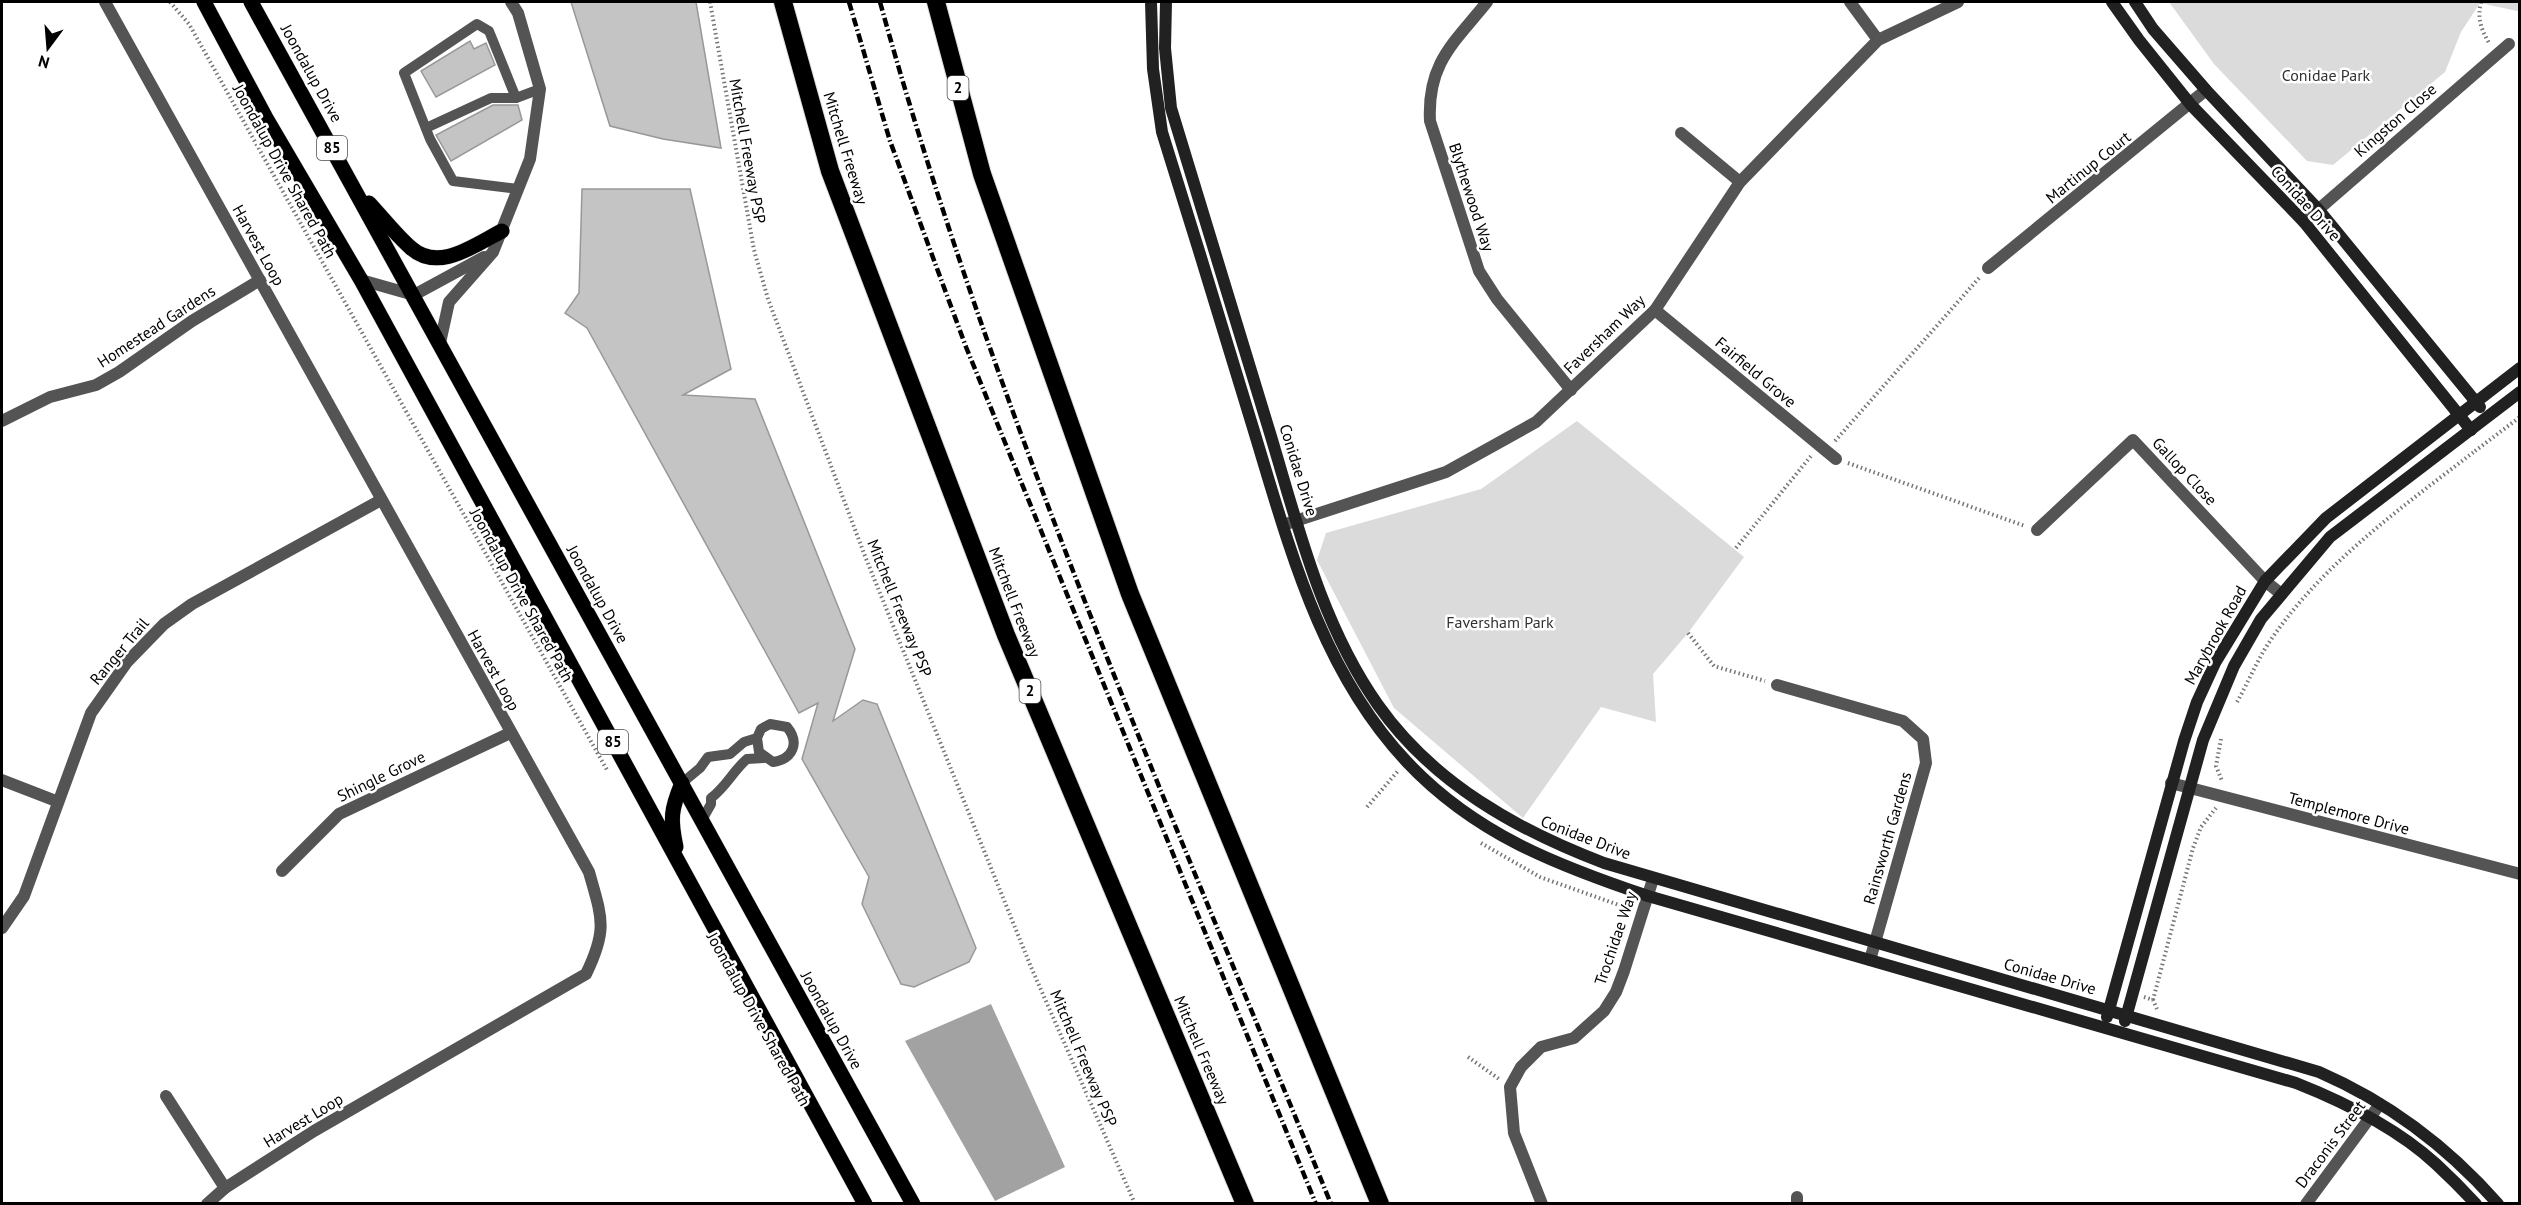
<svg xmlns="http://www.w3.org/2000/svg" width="2521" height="1205" viewBox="0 0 2521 1205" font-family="'PT Sans',sans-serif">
	<rect width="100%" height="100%" fill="#fff"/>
	<g fill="#dbdbdb">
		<path d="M 2169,2 L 2519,2 L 2520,9 L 2517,11 L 2480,3 L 2461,32 L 2445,72 L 2333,165 L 2307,161 L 2214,64 Z"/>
		<path d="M 1577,421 L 1744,557 L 1688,633 L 1653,674 L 1656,722 L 1601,707 L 1523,818 L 1394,708 L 1317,560 L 1326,533 L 1481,489 Z"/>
	</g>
	<path fill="#a2a2a2" d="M 991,1004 L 1065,1167 L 995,1201 L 905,1041 Z"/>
	<g fill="#c4c4c4" stroke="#989898" stroke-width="1.5">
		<path d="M 571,2 L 696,2 L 721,148 L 663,139 L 610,126 Z"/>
		<path d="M 470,41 L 474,49 L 486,43 L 495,65 L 436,97 L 421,71 Z"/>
		<path d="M 493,105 L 518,105 L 522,120 L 451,161 L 436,135 Z"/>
		<path d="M 582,189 L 690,189 L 731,369 L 683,395 L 755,399 L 855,649 L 833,721 L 863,700 L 877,704 L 976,948 L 969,962 L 914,987 L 901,984 L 862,904 L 869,877 L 802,759 L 818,703 L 799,713 L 587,328 L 565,313 L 579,293 Z"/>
	</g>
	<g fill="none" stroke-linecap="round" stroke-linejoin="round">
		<defs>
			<g id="primary">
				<path d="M 204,2 L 266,118 L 361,280 L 865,1204"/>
				<path d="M 251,2 L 913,1204"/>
				<path d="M 369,203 C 383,218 396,235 411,248 C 439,273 476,244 502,231"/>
				<path d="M 676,847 C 670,819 671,809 682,783"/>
			</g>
			<g id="highway">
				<path d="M 783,2 L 830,171 L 1006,635 L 1245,1204"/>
				<path d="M 936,2 L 982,174 L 1130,594 L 1380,1204"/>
			</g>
		</defs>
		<use href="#primary" stroke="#dbdbdb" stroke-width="16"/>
		<use href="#highway" stroke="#dbdbdb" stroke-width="20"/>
		<g stroke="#767676" stroke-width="4" stroke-dasharray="1.5 3" stroke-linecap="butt">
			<path d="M 170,2 L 189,24 L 607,770"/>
			<path d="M 710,2 L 754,250 L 768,299 L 865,556 L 1031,967 L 1135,1204"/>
			<path d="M 2481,2 C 2477,18 2481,29 2489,43"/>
			<path d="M 1835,441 L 1979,278"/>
			<path d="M 2475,451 L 2520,417"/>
			<path d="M 1848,463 L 2025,526"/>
			<path d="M 1736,548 L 1811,456"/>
			<path d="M 1688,633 L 1714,666 L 1765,681"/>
			<path d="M 2237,702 C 2248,683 2257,660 2270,641 C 2323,563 2401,508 2475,451"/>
			<path d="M 2221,739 L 2216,766 L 2222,781"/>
			<path d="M 1367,807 L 1398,771"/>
			<path d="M 1481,843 L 1540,877 L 1630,909"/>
			<path d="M 2144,997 L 2153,1000 L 2157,1009"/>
			<path d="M 2153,1000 L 2193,848 L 2201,827 L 2216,808"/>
			<path d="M 1468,1057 L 1499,1079"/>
		</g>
		<g stroke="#545454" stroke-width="10">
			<path d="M 426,128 L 491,98 L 516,98"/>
			<path d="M 518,189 L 453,181 L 430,139 L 404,73 L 477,24 L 489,31 L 516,98 L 540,89"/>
			<path d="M 682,783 L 700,768 L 708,757 L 730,754 L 744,742 L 757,738 L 761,729 L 770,724 L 787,727 C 800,743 793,759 773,762 L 759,752 L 757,738"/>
			<path d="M 702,820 L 711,804 L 711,798 C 726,787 733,771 747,759 L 764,758"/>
		</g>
		<g stroke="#545454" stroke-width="12">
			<path d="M 105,2 L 589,872 C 602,918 608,929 586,974 L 314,1131 L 225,1188 L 207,1204"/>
			<path d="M 1487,2 C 1454,43 1427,63 1430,121 L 1479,271 L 1497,299 L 1571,390"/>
			<path d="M 1850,2 L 1878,40"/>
			<path d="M 1681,133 L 1740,182"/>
			<path d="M 2304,222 L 2509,44"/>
			<path d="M 1988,268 L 2206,90"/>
			<path d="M 361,280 L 414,295 L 484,257"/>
			<path d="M 1655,310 L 1836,459"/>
			<path d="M 440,343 L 449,302 L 493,252 L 530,159 L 540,89 L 518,13 L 511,2"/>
			<path d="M 2,421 L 50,397 L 96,385 L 119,372 L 192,321 L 260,280"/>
			<path d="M 1286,524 L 1446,472 L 1536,422 L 1655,310 L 1740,182 L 1878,40 L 1958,2"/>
			<path d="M 2037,530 L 2133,440 L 2265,581 L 2280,593"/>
			<path d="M 1777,685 L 1903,721 L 1923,739 L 1926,763 L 1870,960"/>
			<path d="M 2,780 L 56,801"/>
			<path d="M 2171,783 L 2520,874"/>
			<path d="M 282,871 L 339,814 L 510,733"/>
			<path d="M 2,928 L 24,896 L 91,713 L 127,662 L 164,624 L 192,604 L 381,500"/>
			<path d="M 166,1096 L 225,1188"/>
			<path d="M 1797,1197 L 1797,1204"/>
			<path d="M 1542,1204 L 1514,1133 L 1510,1087 L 1521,1067 L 1541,1047 L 1574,1038 L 1604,1011 L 1616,992 L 1624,971 L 1653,879"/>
			<path d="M 2306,1204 L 2380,1104"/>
		</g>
		<g stroke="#212121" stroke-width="12">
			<path d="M 1151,2 L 1153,69 L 1162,132 C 1192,227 1221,323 1250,418 C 1287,538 1318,668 1407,762 C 1475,834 1556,865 1648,896 L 2296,1083 C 2344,1102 2398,1129 2436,1164 C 2450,1177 2463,1190 2476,1204"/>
			<path d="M 1166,2 L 1165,48 L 1171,108 C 1204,216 1237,324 1270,433 C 1298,526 1321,624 1378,705 C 1433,783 1517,830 1604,863 L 2319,1072 C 2388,1102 2448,1147 2498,1204"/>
			<path d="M 2112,2 L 2139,40 L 2191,105 L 2304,222 L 2471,430"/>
			<path d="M 2135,2 L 2153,29 L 2206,90 L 2318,209 L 2480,407"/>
			<path d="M 2107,1017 L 2184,741 L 2197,702 L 2215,663 L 2265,581 L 2326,518 L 2520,368"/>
			<path d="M 2125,1021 L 2203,740 L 2234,666 L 2261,619 L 2330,537 L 2520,392"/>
		</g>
		<use href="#primary" stroke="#000" stroke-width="15"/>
		<use href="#highway" stroke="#000" stroke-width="18"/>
		<g stroke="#000" stroke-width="4.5" stroke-dasharray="9 3 1.5 3" stroke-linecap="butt">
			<path d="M 849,2 L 890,141 L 966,347 L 1316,1204"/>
			<path d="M 880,2 C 994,414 1170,808 1331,1204"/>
		</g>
	</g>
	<g text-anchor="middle" stroke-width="5" stroke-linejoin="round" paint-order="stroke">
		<g fill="#fff" stroke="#4c4c4c" stroke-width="1.5">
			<rect x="947.5" y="76" width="21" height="24" rx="4.5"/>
			<rect x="317" y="136" width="30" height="24" rx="4.5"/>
			<rect x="1019.5" y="679" width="21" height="24" rx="4.5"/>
			<rect x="598" y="730" width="30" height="24" rx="4.5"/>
		</g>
		<g font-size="15" font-weight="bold" fill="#000">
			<text x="958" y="93">2</text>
			<text x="332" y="153">85</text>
			<text x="1030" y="696">2</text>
			<text x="613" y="747">85</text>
		</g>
		<g font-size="16" fill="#000" stroke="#fff">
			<text transform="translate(312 73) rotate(61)" y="6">Joondalup Drive</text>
			<text transform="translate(2395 120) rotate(-41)" y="6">Kingston Close</text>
			<text transform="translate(846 148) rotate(73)" y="6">Mitchell Freeway</text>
			<text transform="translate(748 151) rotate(80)" y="6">Mitchell Freeway PSP</text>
			<text transform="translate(2088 167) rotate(-39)" y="6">Martinup Court</text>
			<text transform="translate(285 171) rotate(61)" y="6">Joondalup Drive Shared Path</text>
			<text transform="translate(1472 197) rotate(72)" y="6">Blythewood Way</text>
			<text transform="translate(2306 203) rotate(48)" y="6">Conidae Drive</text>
			<text transform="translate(259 245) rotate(61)" y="6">Harvest Loop</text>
			<text transform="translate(156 326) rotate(-33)" y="6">Homestead Gardens</text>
			<text transform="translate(1604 334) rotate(-44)" y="6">Faversham Way</text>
			<text transform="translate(1756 372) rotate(40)" y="6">Fairfield Grove</text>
			<text transform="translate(1299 470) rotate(73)" y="6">Conidae Drive</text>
			<text transform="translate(2185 471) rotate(47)" y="6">Gallop Close</text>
			<text transform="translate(598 594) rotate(61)" y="6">Joondalup Drive</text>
			<text transform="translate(522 595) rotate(61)" y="6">Joondalup Drive Shared Path</text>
			<text transform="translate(1015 602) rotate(69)" y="6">Mitchell Freeway</text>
			<text transform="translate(900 608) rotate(68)" y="6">Mitchell Freeway PSP</text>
			<text transform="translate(2215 635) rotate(-61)" y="6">Marybrook Road</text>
			<text transform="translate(119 651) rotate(-50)" y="6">Ranger Trail</text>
			<text transform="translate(494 670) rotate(61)" y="6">Harvest Loop</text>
			<text transform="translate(381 776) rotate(-26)" y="6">Shingle Grove</text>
			<text transform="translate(2349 813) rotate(15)" y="6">Templemore Drive</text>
			<text transform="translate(1586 837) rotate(21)" y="6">Conidae Drive</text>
			<text transform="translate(1887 838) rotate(-74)" y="6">Rainsworth Gardens</text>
			<text transform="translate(1615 938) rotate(-71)" y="6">Trochidae Way</text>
			<text transform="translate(2050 976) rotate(16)" y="6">Conidae Drive</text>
			<text transform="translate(759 1019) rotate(61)" y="6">Joondalup Drive Shared Path</text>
			<text transform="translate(832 1020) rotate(61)" y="6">Joondalup Drive</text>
			<text transform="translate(1202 1050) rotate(67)" y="6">Mitchell Freeway</text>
			<text transform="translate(1084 1058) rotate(67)" y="6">Mitchell Freeway PSP</text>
			<text transform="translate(303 1120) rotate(-31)" y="6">Harvest Loop</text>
			<text transform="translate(2330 1144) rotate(-53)" y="6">Draconis Street</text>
		</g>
		<g font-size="16" fill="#323232" stroke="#fff">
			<text x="2326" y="81">Conidae Park</text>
			<text x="1500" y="628">Faversham Park</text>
		</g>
	</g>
	<rect width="2521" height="1205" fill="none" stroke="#000000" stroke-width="6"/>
	<g transform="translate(48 48) rotate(196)" stroke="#ffffff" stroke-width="4.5" paint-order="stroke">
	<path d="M0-4.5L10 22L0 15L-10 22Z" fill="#000000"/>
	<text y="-9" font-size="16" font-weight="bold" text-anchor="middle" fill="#000000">N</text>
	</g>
</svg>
